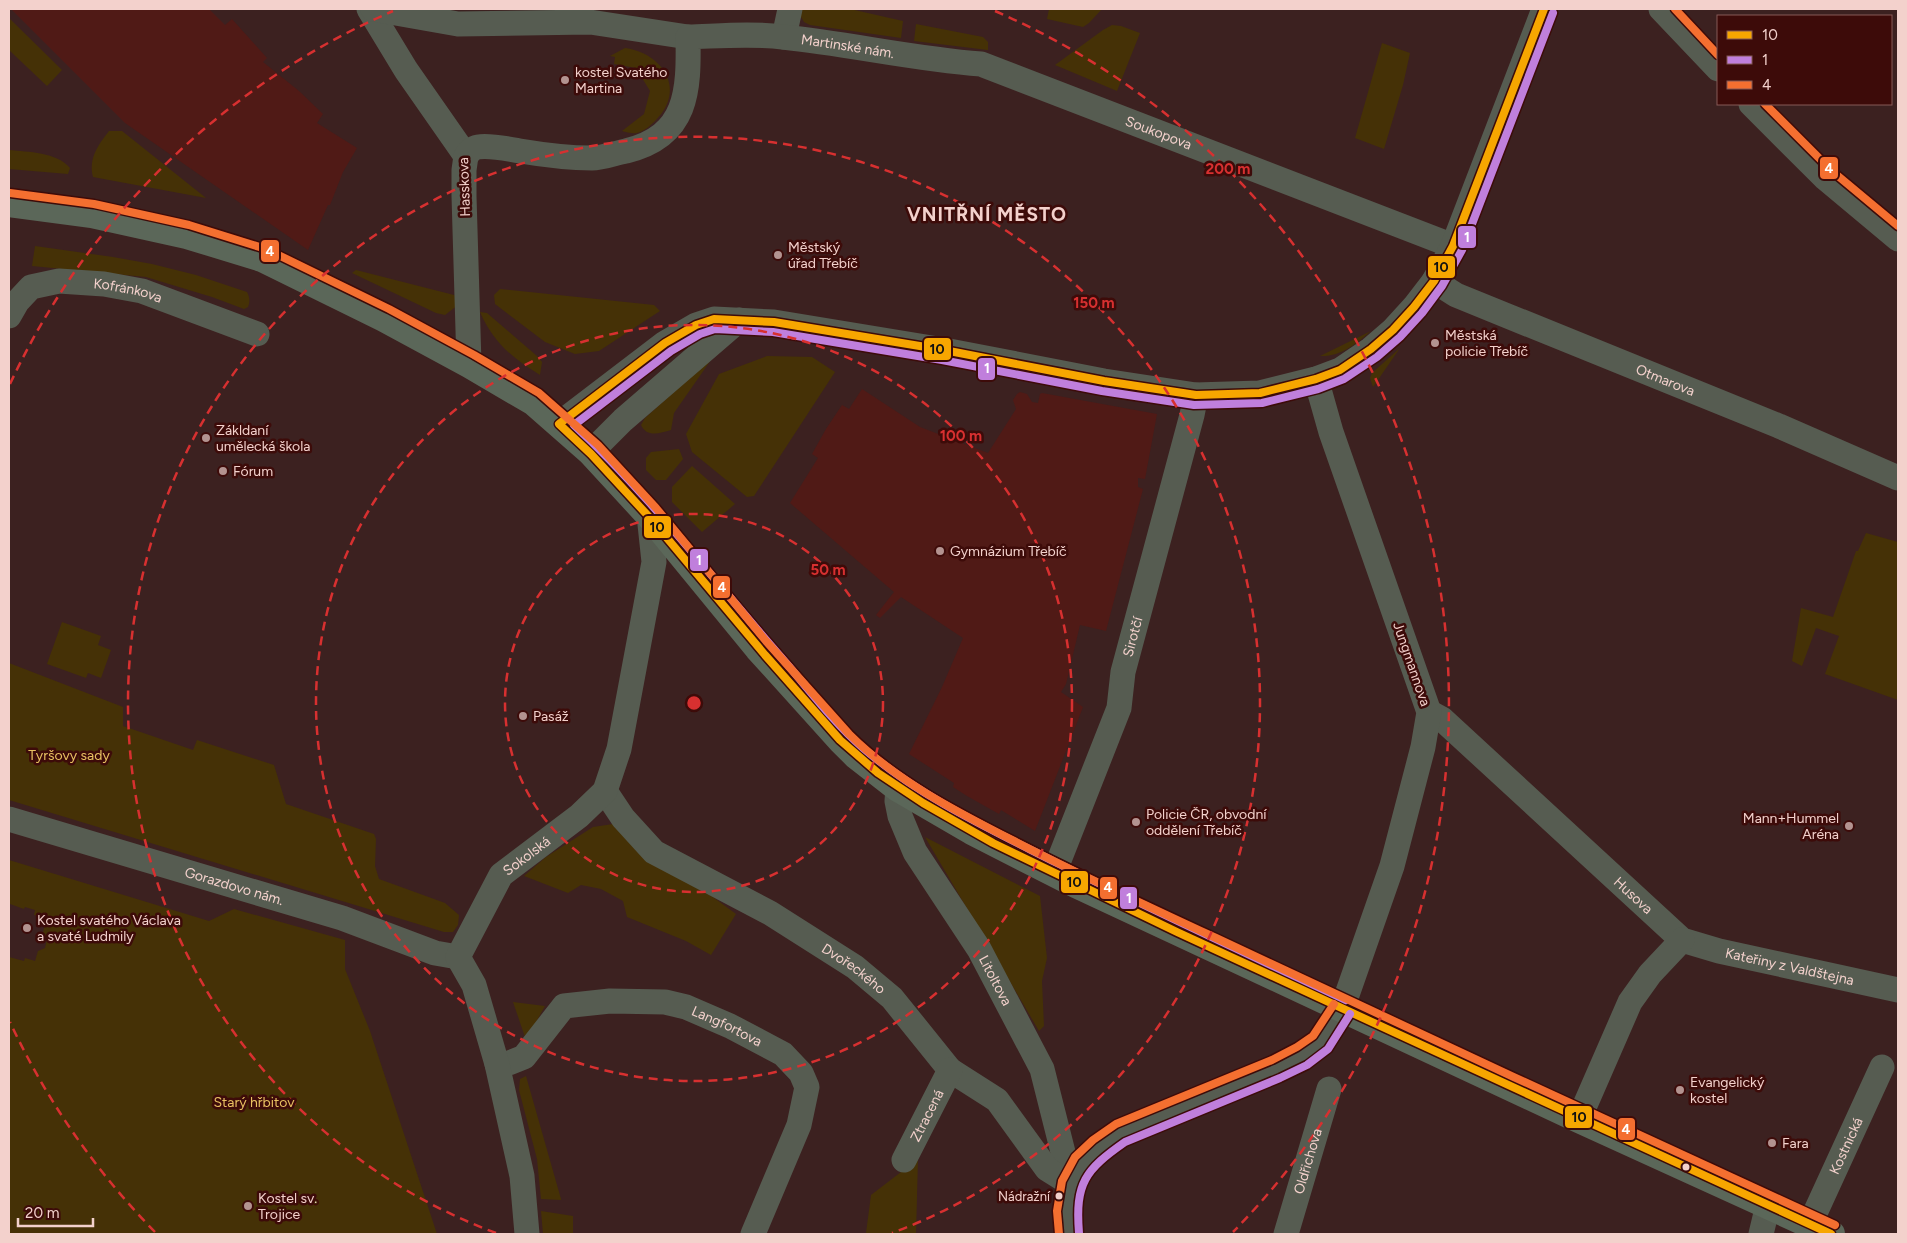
<svg xmlns="http://www.w3.org/2000/svg" width="1907" height="1243" viewBox="0 0 1907 1243" font-family="Figtree,sans-serif">
	<rect width="100%" height="100%" fill="#3c2120"/>
	<g fill="#501a16">
		<path d="M 11,9 L 209,9 L 225,25 L 232,19 L 267,58 L 263,62 L 299,91 L 323,114 L 317,123 L 357,148 L 343,172 L 330,205 L 328,205 L 308,250 L 125,123 Z"/>
		<path d="M 862,389 L 920,427 L 988,453 L 1016,409 L 1013,400 L 1017,394 L 1020,392 L 1027,394 L 1032,402 L 1038,403 L 1040,394 L 1042,393 L 1157,414 L 1145,479 L 1138,478 L 1138,487 L 1143,489 L 1106,631 L 1080,625 L 1066,684 L 1061,692 L 1083,707 L 1035,831 L 1001,810 L 999,814 L 967,796 L 953,787 L 954,783 L 909,754 L 942,687 L 963,638 L 901,597 L 880,618 L 876,615 L 894,592 L 790,503 L 818,458 L 812,454 L 826,429 L 842,405 L 849,409 Z"/>
	</g>
	<g fill="#453106">
		<path d="M 802,9 L 850,9 L 903,21 L 901,38 L 810,25 L 804,22 L 800,15 Z"/>
		<path d="M 1049,9 L 1102,9 L 1089,23 L 1083,27 L 1047,19 Z"/>
		<path d="M 9,18 L 62,70 L 47,86 L 9,50 Z"/>
		<path d="M 916,24 L 983,37 L 988,42 L 988,50 L 914,41 Z"/>
		<path d="M 1112,25 L 1121,26 L 1140,33 L 1117,91 L 1055,65 L 1103,30 Z"/>
		<path d="M 1382,43 L 1410,53 L 1403,85 L 1384,149 L 1355,138 Z"/>
		<path d="M 625,48 C 662,53 687,89 656,120 C 651,125 645,131 637,133 C 632,134 626,132 622,131 L 644,114 L 650,91 L 636,68 L 614,64 L 615,57 L 610,56 Z"/>
		<path d="M 109,131 L 122,131 L 206,198 L 93,177 C 88,159 98,145 109,131 Z"/>
		<path d="M 9,150 C 28,152 57,152 70,168 L 68,174 L 9,169 Z"/>
		<path d="M 35,246 L 113,257 L 152,264 L 196,275 L 247,292 C 250,298 250,302 248,307 L 244,309 L 212,297 L 146,277 L 32,266 Z"/>
		<path d="M 356,270 L 454,295 L 459,297 L 458,305 L 445,315 L 436,313 L 352,273 Z"/>
		<path d="M 500,289 L 654,305 L 660,311 L 599,351 L 575,354 L 545,342 L 495,304 L 494,295 Z"/>
		<path d="M 480,312 L 487,313 L 537,356 L 542,362 L 540,375 C 512,358 493,342 480,312 Z"/>
		<path d="M 1371,331 C 1356,344 1340,357 1320,356 Z"/>
		<path d="M 1400,348 L 1373,387 L 1370,378 L 1372,373 Z"/>
		<path d="M 767,356 L 812,357 L 835,372 L 754,496 L 747,497 L 692,452 L 686,434 L 719,374 Z"/>
		<path d="M 713,357 L 674,413 L 671,430 C 660,433 647,438 641,425 L 645,418 Z"/>
		<path d="M 679,449 L 683,459 L 666,480 L 656,480 L 646,470 L 646,458 L 651,452 Z"/>
		<path d="M 692,466 L 735,504 L 702,532 L 672,502 L 672,487 Z"/>
		<path d="M 1866,533 L 1898,542 L 1898,700 L 1825,674 L 1839,636 L 1816,628 L 1802,666 L 1792,661 L 1801,608 L 1833,617 L 1856,551 L 1858,551 Z"/>
		<path d="M 62,622 L 101,636 L 98,645 L 111,650 L 101,678 L 88,673 L 86,678 L 47,664 Z"/>
		<path d="M 9,663 L 123,707 L 123,726 L 193,750 L 197,740 L 274,765 L 286,804 L 374,834 L 376,839 L 375,866 L 379,879 L 445,903 L 459,915 L 458,925 L 453,932 L 444,932 L 9,800 Z"/>
		<path d="M 613,824 L 736,914 L 711,955 L 686,941 L 627,917 L 623,901 L 601,889 L 581,885 L 568,893 L 524,876 L 546,857 L 593,827 Z"/>
		<path d="M 925,837 L 1040,896 L 1047,958 L 1042,981 L 1044,1026 L 1039,1031 Z"/>
		<path d="M 9,860 L 209,921 L 234,909 L 345,940 L 345,969 L 370,1031 L 437,1234 L 9,1234 L 9,957 L 24,961 L 25,958 L 35,961 L 38,951 L 45,948 L 47,939 L 43,933 L 46,918 L 34,915 L 35,910 L 25,907 L 24,909 L 10,904 L 9,907 Z"/>
		<path d="M 513,1002 L 545,1006 L 526,1040 Z"/>
		<path d="M 526,1076 L 561,1199 L 561,1200 L 541,1199 L 537,1159 L 519,1090 L 520,1079 Z"/>
		<path d="M 918,1159 L 916,1234 L 866,1233 L 871,1195 Z"/>
		<path d="M 541,1211 L 573,1216 L 573,1234 L 543,1234 Z"/>
	</g>
	<g fill="none" stroke-linecap="round" stroke-linejoin="round">
		<g stroke="#565c51" stroke-width="25">
			<path d="M 369,9 L 406,70 L 466,156 L 464,170 L 464,196 L 469,364"/>
			<path d="M 373,9 L 458,24 L 590,22 L 688,37"/>
			<path d="M 1661,9 L 1718,69"/>
			<path d="M 784,37 L 790,9"/>
			<path d="M 1751,104 L 1825,178 L 1898,239"/>
			<path id="s1" d="M 466,156 C 470,151 472,148 478,147 C 491,145 507,149 520,151 C 544,155 568,158 592,158 C 603,158 615,153 626,151 C 688,136 689,91 688,37 C 720,36 751,33 783,37 C 850,44 914,59 981,64 L 1453,246"/>
			<path id="s2" d="M 1434,281 L 1456,295 L 1779,426 L 1898,478"/>
			<path id="s3" d="M 9,316 L 17,302 L 31,287 L 59,281 L 104,284 L 142,291 L 257,334"/>
			<path d="M 559,424 L 665,343 L 696,325 L 714,319 L 774,322 L 944,350 L 1104,381 L 1196,395 L 1260,393 L 1316,379 L 1340,370 L 1371,349 L 1393,330 L 1414,307 L 1434,281 L 1453,246 L 1544,9"/>
			<path d="M 591,452 L 623,420 L 739,320"/>
			<path id="s4" d="M 1429,712 L 1442,719 L 1682,940 L 1719,951 L 1898,990"/>
			<path id="s5" d="M 898,788 L 897,801 L 900,816 L 915,852 L 979,949 L 1042,1069 L 1071,1184"/>
			<path id="s6" d="M 605,791 L 623,818 L 654,852 L 770,913 L 855,967 L 892,998 L 950,1070 L 997,1100 L 1047,1169 L 1071,1184"/>
			<path id="s7" d="M 9,819 L 342,918 L 435,953 L 458,957"/>
			<path id="s8" d="M 1054,873 L 1119,708 L 1123,672 L 1192,415 L 1196,395"/>
			<path id="s9" d="M 497,1064 L 509,1063 L 524,1057 L 564,1006 L 610,1001 L 665,1002 L 686,1007 L 730,1026 L 783,1054 L 801,1073 L 807,1087 L 799,1125 L 753,1234"/>
			<path d="M 1579,1119 L 1630,1002 L 1650,974 L 1682,940"/>
			<path id="s10" d="M 904,1160 L 950,1070"/>
			<path id="s11" d="M 1810,1224 L 1882,1067"/>
			<path id="s12" d="M 527,1234 L 522,1176 L 497,1064 L 474,985 L 458,957 L 501,875 L 579,816 L 605,791 L 619,749 L 654,562 L 649,515"/>
			<path d="M 1069,1234 L 1067,1211 L 1071,1184 L 1083,1163 L 1099,1148 L 1120,1133 L 1276,1069 L 1302,1056 L 1320,1043 L 1342,1009 L 1392,866 L 1423,747 L 1429,712 L 1331,432 L 1316,379"/>
			<path id="s13" d="M 1286,1234 L 1329,1089"/>
			<path d="M 1761,1234 L 1768,1205"/>
		</g>
		<path stroke="#5b6759" stroke-width="28" d="M 9,203 L 92,214 L 187,235 L 262,258 L 384,318 L 469,364 L 534,402 L 591,452 L 649,515 L 758,648 L 842,741 L 857,756 L 898,788 L 972,831 L 1076,884 L 1579,1119 L 1831,1234"/>
		<defs>
			<path id="bus-1" d="M 1544,9 L 1453,246 L 1434,281 L 1414,307 L 1393,330 L 1371,349 L 1340,370 L 1316,379 L 1260,393 L 1196,395 L 1104,381 L 944,350 L 774,322 L 714,319 L 696,325 L 665,343 L 559,424 L 591,454 L 651,519 L 765,655 L 840,740 L 878,773 L 923,803 L 993,843 L 1177,932 L 1831,1234"/>
			<g id="bus-2">
				<path d="M 1346,1000 C 1249,955 1153,910 1057,863 C 990,829 920,797 863,748 C 834,723 811,692 787,664 C 716,584 653,498 574,425 L 671,351 L 700,334 L 715,329 L 773,332 L 942,360 L 1102,391 L 1194,405 L 1262,403 L 1318,389 L 1344,379 L 1377,357 L 1400,337 L 1422,313 L 1442,286 L 1462,250 L 1553,13"/>
				<path d="M 1079,1233 C 1075,1183 1085,1170 1125,1142 L 1280,1078 L 1307,1065 L 1328,1049 L 1350,1014"/>
			</g>
			<g id="bus-3">
				<path d="M 1675,9 L 1718,55"/>
				<path d="M 1765,104 L 1832,171 L 1898,226"/>
				<path d="M 10,193 L 94,204 L 189,225 L 266,249 L 389,309 L 474,355 L 539,393 L 598,445 L 656,508 L 766,641 L 849,734 C 896,781 957,812 1016,842 C 1082,876 1149,907 1216,938 C 1422,1035 1628,1130 1835,1225"/>
				<path d="M 1059,1234 L 1057,1211 L 1062,1181 L 1075,1157 L 1093,1140 L 1116,1124 L 1272,1060 L 1297,1047 L 1313,1036 L 1334,1004"/>
			</g>
		</defs>
		<use href="#bus-1" stroke="#3d0b09" stroke-width="11"/>
		<use href="#bus-2" stroke="#3d0b09" stroke-width="11"/>
		<use href="#bus-3" stroke="#3d0b09" stroke-width="11"/>
		<use href="#bus-1" stroke="#f7a600" stroke-width="8"/>
		<use href="#bus-2" stroke="#c07fdc" stroke-width="8"/>
		<use href="#bus-3" stroke="#f46f30" stroke-width="8"/>
	</g>
	<g fill="none" stroke="#d73030" stroke-width="2.5" stroke-dasharray="9 6">
		<circle cx="694" cy="703" r="189"/>
		<circle cx="694" cy="703" r="378"/>
		<path d="M496 1233A566 566 0 1 1 892 1233"/>
		<path d="M155 1232A755 755 0 0 1 10 1022M10 384A755 755 0 0 1 393 11M995 11A755 755 0 0 1 1233 1232"/>
	</g>
	<g fill="#b39390" stroke="#3d0b09" stroke-width="2">
		<circle cx="565" cy="80" r="5"/>
		<circle cx="778" cy="255" r="5"/>
		<circle cx="1435" cy="343" r="5"/>
		<circle cx="206" cy="438" r="5"/>
		<circle cx="223" cy="471" r="5"/>
		<circle cx="940" cy="551" r="5"/>
		<circle cx="523" cy="716" r="5"/>
		<circle cx="1136" cy="822" r="5"/>
		<circle cx="1849" cy="826" r="5"/>
		<circle cx="27" cy="928" r="5"/>
		<circle cx="1680" cy="1090" r="5"/>
		<circle cx="1772" cy="1143" r="5"/>
		<circle cx="248" cy="1206" r="5"/>
	</g>
	<g fill="#f3d1cc" stroke="#3d0b09" stroke-width="2">
		<circle cx="1686" cy="1167" r="4.5"/>
		<circle cx="1059" cy="1196" r="4.5"/>
	</g>
	<g text-anchor="middle" stroke-width="5" stroke-linejoin="round" paint-order="stroke">
		<g font-size="13" fill="#f3d1cc" stroke="#3d0b09" text-anchor="end">
			<text x="1050" y="1201">Nádražní</text>
		</g>
		<g font-size="14" fill="#f3d1cc" stroke="#3d0b09">
			<text dy="5" stroke="none"><textPath href="#s1" startOffset="470">Martinské nám.</textPath></text>
			<text dy="5" stroke="none"><textPath href="#s1" startOffset="795">Soukopova</textPath></text>
			<text transform="translate(464 187) rotate(-92)" y="5">Hasskova</text>
			<text dy="5" stroke="none"><textPath href="#s3" startOffset="135">Kofránkova</textPath></text>
			<text dy="5" stroke="none"><textPath href="#s2" startOffset="252">Otmarova</textPath></text>
			<text dy="5" stroke="none"><textPath href="#s8" startOffset="250">Sirotčí</textPath></text>
			<text transform="translate(1412 664) rotate(71)" y="5">Jungmannova</text>
			<text dy="5" stroke="none"><textPath href="#s12" startOffset="412">Sokolská</textPath></text>
			<text dy="5" stroke="none"><textPath href="#s7" startOffset="235">Gorazdovo nám.</textPath></text>
			<text dy="5" stroke="none"><textPath href="#s4" startOffset="275">Husova</textPath></text>
			<text dy="5" stroke="none"><textPath href="#s4" startOffset="452">Kateřiny z Valdštejna</textPath></text>
			<text dy="5" stroke="none"><textPath href="#s6" startOffset="310">Dvořeckého</textPath></text>
			<text dy="5" stroke="none"><textPath href="#s5" startOffset="219">Litoltova</textPath></text>
			<text dy="5" stroke="none"><textPath href="#s9" startOffset="261">Langfortova</textPath></text>
			<text dy="5" stroke="none"><textPath href="#s10" startOffset="50">Ztracená</textPath></text>
			<text dy="5" stroke="none"><textPath href="#s11" startOffset="86">Kostnická</textPath></text>
			<text dy="5" stroke="none"><textPath href="#s13" startOffset="76">Oldřichova</textPath></text>
		</g>
		<g font-size="14" fill="#f3d1cc" stroke="#3d0b09" text-anchor="start">
			<text x="575" y="77">kostel Svatého<tspan x="575" dy="16">Martina</tspan></text>
			<text x="788" y="252">Městský<tspan x="788" dy="16">úřad Třebíč</tspan></text>
			<text x="1445" y="340">Městská<tspan x="1445" dy="16">policie Třebíč</tspan></text>
			<text x="216" y="435">Zákldaní<tspan x="216" dy="16">umělecká škola</tspan></text>
			<text x="233" y="476">Fórum</text>
			<text x="950" y="556">Gymnázium Třebíč</text>
			<text x="533" y="721">Pasáž</text>
			<text x="1146" y="819">Policie ČR, obvodní<tspan x="1146" dy="16">oddělení Třebíč</tspan></text>
			<text x="1839" y="823" text-anchor="end">Mann+Hummel<tspan x="1839" dy="16">Aréna</tspan></text>
			<text x="37" y="925">Kostel svatého Václava<tspan x="37" dy="16">a svaté Ludmily</tspan></text>
			<text x="1690" y="1087">Evangelický<tspan x="1690" dy="16">kostel</tspan></text>
			<text x="1782" y="1148">Fara</text>
			<text x="258" y="1203">Kostel sv.<tspan x="258" dy="16">Trojice</tspan></text>
		</g>
		<g font-size="14" fill="#e8c162" stroke="#3d0b09">
			<text x="69" y="760">Tyršovy sady</text>
			<text x="254" y="1107">Starý hřbitov</text>
		</g>
		<g font-size="19" font-weight="bold" letter-spacing="1" fill="#f3d1cc" stroke="#3d0b09">
			<text x="987" y="221">VNITŘNÍ MĚSTO</text>
		</g>
	</g>
	<circle cx="694" cy="703" r="8" fill="#d73030" stroke="#3d0b09" stroke-width="2.5"/>
	<g font-size="15" text-anchor="middle" font-weight="bold" fill="#d73030" stroke="#3d0b09" stroke-width="5" stroke-linejoin="round" paint-order="stroke">
		<text x="1228" y="174">200 m</text>
		<text x="1094" y="308">150 m</text>
		<text x="961" y="441">100 m</text>
		<text x="828" y="575">50 m</text>
	</g>
	<g stroke="#3d0b09" stroke-width="2">
		<rect x="1819" y="156" width="20" height="24" rx="5" fill="#f46f30"/>
		<rect x="1457" y="225" width="20" height="24" rx="5" fill="#c07fdc"/>
		<rect x="260" y="239" width="20" height="24" rx="5" fill="#f46f30"/>
		<rect x="1427" y="255" width="29" height="24" rx="5" fill="#f7a600"/>
		<rect x="923" y="337" width="29" height="24" rx="5" fill="#f7a600"/>
		<rect x="977" y="357" width="19" height="24" rx="5" fill="#c07fdc"/>
		<rect x="643" y="515" width="29" height="24" rx="5" fill="#f7a600"/>
		<rect x="689" y="548" width="20" height="24" rx="5" fill="#c07fdc"/>
		<rect x="712" y="575" width="19" height="24" rx="5" fill="#f46f30"/>
		<rect x="1060" y="870" width="29" height="24" rx="5" fill="#f7a600"/>
		<rect x="1099" y="876" width="19" height="24" rx="5" fill="#f46f30"/>
		<rect x="1119" y="886" width="19" height="24" rx="5" fill="#c07fdc"/>
		<rect x="1564" y="1105" width="29" height="24" rx="5" fill="#f7a600"/>
		<rect x="1617" y="1117" width="19" height="24" rx="5" fill="#f46f30"/>
	</g>
	<g font-size="14" text-anchor="middle" font-weight="bold" fill="#fff">
		<text x="1829" y="173">4</text>
		<text x="1467" y="242">1</text>
		<text x="270" y="256">4</text>
		<text x="987" y="373">1</text>
		<text x="699" y="565">1</text>
		<text x="722" y="592">4</text>
		<text x="1108" y="892">4</text>
		<text x="1129" y="903">1</text>
		<text x="1626" y="1134">4</text>
	</g>
	<g font-size="14" text-anchor="middle" font-weight="bold" fill="#111">
		<text x="1441" y="272">10</text>
		<text x="937" y="354">10</text>
		<text x="657" y="532">10</text>
		<text x="1074" y="887">10</text>
		<text x="1579" y="1122">10</text>
	</g>
	<rect width="1907" height="1243" fill="none" stroke="#f3d1cc" stroke-width="20"/>
	<rect x="1717" y="15" width="175" height="90" fill="#3d0b09" stroke="#865a57"/>
	<rect x="1727" y="31" width="25" height="8" fill="#f7a600" stroke="#865a57"/>
	<text x="1762" y="40" font-size="15" fill="#f3d1cc">10</text>
	<rect x="1727" y="56" width="25" height="8" fill="#c07fdc" stroke="#865a57"/>
	<text x="1762" y="65" font-size="15" fill="#f3d1cc">1</text>
	<rect x="1727" y="81" width="25" height="8" fill="#f46f30" stroke="#865a57"/>
	<text x="1762" y="90" font-size="15" fill="#f3d1cc">4</text>
	<path d="M18 1218v8h75v-8" fill="none" stroke="#f3d1cc" stroke-width="2.5"/>
	<text x="25" y="1218" font-size="15" fill="#f3d1cc" stroke="#3d0b09" stroke-width="4" paint-order="stroke">20 m</text>
</svg>
